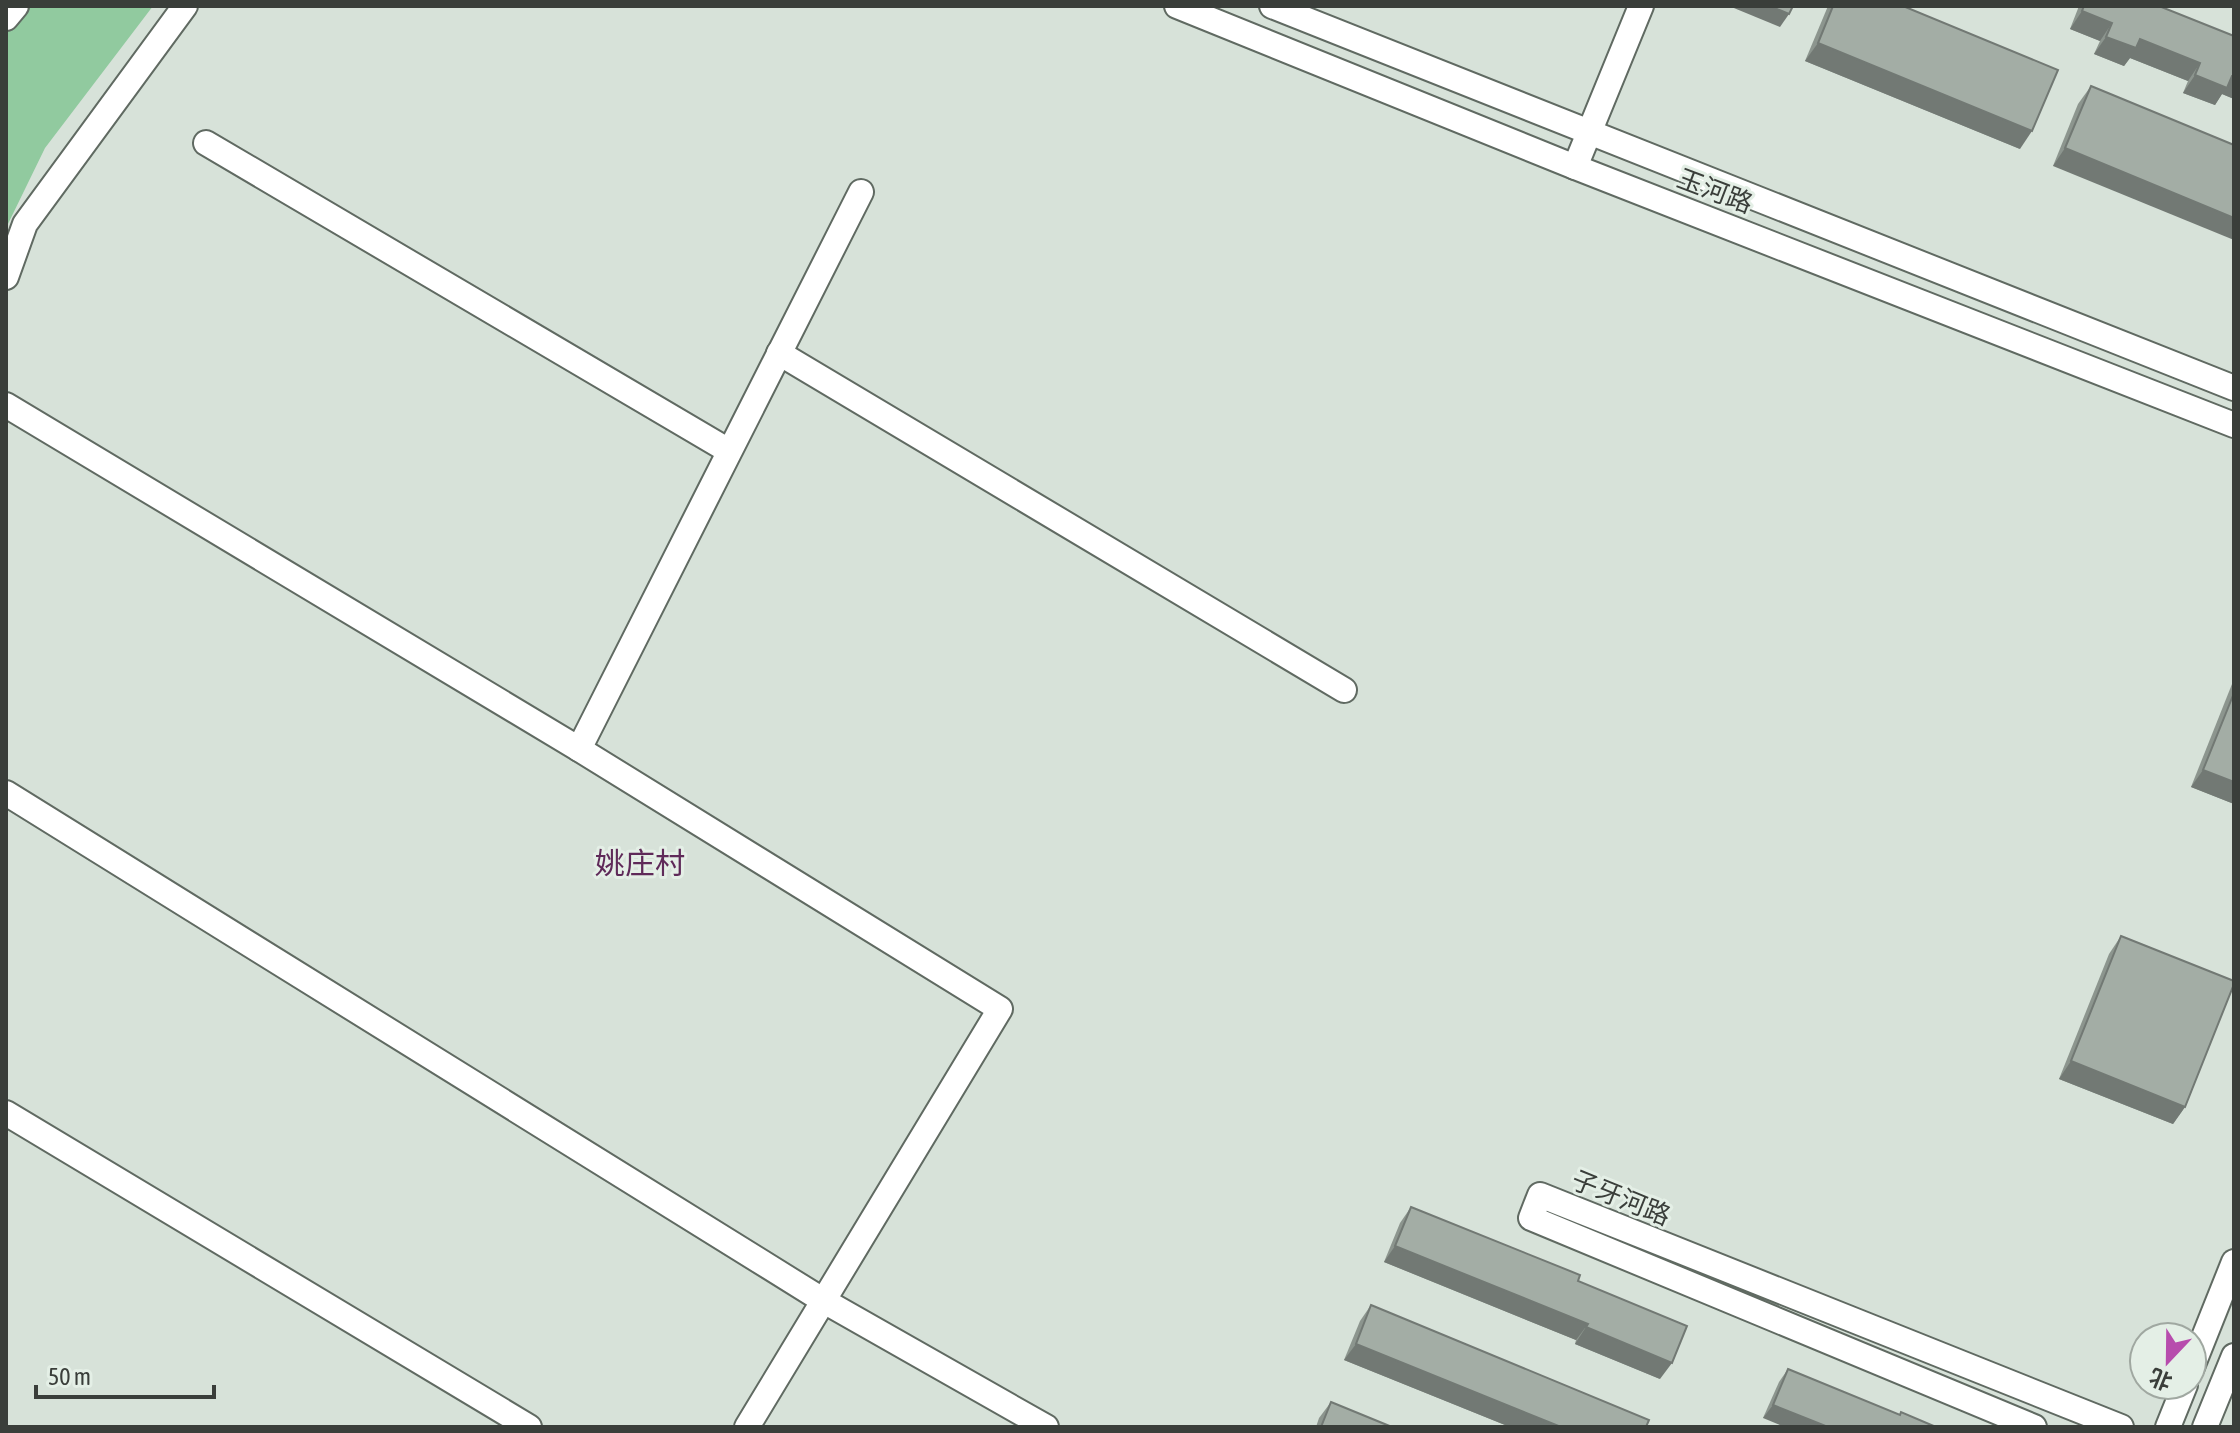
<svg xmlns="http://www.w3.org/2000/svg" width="2240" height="1433" viewBox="0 0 2240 1433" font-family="'Asap Condensed','Noto Sans SC',sans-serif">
	<rect width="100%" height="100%" fill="#d7e2d9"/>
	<path fill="#91ca9f" d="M 6,6 L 153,6 L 45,148 L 6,228 Z"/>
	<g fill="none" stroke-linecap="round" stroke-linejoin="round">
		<defs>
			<g id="minor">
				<path d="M 1177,6 L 1575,167 L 2234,425"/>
				<path d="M 1272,6 L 2234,388"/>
				<path d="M 6,18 L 16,6"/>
				<path d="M 206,143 L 729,451"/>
				<path d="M 1575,167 L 1641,6"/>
				<path d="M 6,277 L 25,224 L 185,6"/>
				<path d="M 779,353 L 1344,690"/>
				<path d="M 6,405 L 579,749 L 1000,1009 L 747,1427"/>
				<path d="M 579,749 L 861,192"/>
				<path d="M 6,793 L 824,1301 L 1046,1427"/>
				<path d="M 6,1113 L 529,1427"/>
				<path d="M 2192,1367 L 2234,1262"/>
				<path d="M 2034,1427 L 1531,1218 L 1540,1195 L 2121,1427"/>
				<path d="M 2168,1427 L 2185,1385"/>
				<path d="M 2205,1427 L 2234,1356"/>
			</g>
		</defs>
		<use href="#minor" stroke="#606a62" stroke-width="28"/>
		<use href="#minor" stroke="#fff" stroke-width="24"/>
	</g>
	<g fill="#8c958e">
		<path d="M 1828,6 L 1903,6 L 2020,149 L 1805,61 Z"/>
		<path d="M 2079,6 L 2159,6 L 2234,36 L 2234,99 L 2222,94 L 2215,105 L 2183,93 L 2188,81 L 2130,58 L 2124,66 L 2094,54 L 2100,41 L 2070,29 Z"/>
		<path d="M 2091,86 L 2234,145 L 2053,166 L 2078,104 Z"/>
		<path d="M 2234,679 L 2234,804 L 2191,787 Z"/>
		<path d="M 2121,936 L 2185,1107 L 2173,1124 L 2059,1079 L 2109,954 Z"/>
		<path d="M 1411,1207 L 1578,1281 L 1660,1379 L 1575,1344 L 1576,1340 L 1384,1262 L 1400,1223 Z"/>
		<path d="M 1371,1305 L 1646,1427 L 1510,1427 L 1344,1360 L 1360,1321 Z"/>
		<path d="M 1788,1369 L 1899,1415 L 1763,1418 L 1779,1382 Z"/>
		<path d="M 1331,1402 L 1392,1427 L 1316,1427 L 1319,1418 Z"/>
	</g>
	<g fill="#727974">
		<path d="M 1729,6 L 1770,6 L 1789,14 L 1780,27 Z"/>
		<path d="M 2082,11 L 2112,23 L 2100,41 L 2070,29 Z"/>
		<path d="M 2106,37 L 2140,39 L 2200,63 L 2188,81 L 2130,58 L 2124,66 L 2094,54 Z"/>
		<path d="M 1818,43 L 2032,131 L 2020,149 L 1805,61 Z"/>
		<path d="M 2195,75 L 2234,76 L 2234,99 L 2222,94 L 2215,105 L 2183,93 Z"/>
		<path d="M 2065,148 L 2234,218 L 2234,240 L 2053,166 Z"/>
		<path d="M 2203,770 L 2234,782 L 2234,804 L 2191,787 Z"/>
		<path d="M 2071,1061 L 2185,1107 L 2173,1124 L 2059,1079 Z"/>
		<path d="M 1395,1246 L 1588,1324 L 1576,1340 L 1384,1262 Z"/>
		<path d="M 1586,1327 L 1672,1363 L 1660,1379 L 1575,1344 Z"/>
		<path d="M 1356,1344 L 1561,1427 L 1510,1427 L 1344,1360 Z"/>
		<path d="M 1773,1405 L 1828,1427 L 1785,1427 L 1763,1418 Z"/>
	</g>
	<g fill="#a3ada5" stroke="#727974" stroke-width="2">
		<path d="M 1770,6 L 1793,6 L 1789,14 Z"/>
		<path d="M 1833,6 L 1903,6 L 2058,70 L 2032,131 L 1818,43 Z"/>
		<path d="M 2084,6 L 2159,6 L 2234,36 L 2234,76 L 2232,76 L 2227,88 L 2195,75 L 2200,63 L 2140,39 L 2136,48 L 2106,37 L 2112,23 L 2082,11 Z"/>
		<path d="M 2091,86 L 2234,145 L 2234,218 L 2065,148 Z"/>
		<path d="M 2234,693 L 2234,782 L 2203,770 Z"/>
		<path d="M 2121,936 L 2234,981 L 2234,984 L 2185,1107 L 2071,1061 Z"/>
		<path d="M 1411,1207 L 1580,1275 L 1578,1281 L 1687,1326 L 1672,1363 L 1586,1327 L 1588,1324 L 1395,1246 Z"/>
		<path d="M 1371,1305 L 1649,1420 L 1646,1427 L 1561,1427 L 1356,1344 Z"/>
		<path d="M 1788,1369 L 1900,1415 L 1901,1412 L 1936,1427 L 1828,1427 L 1773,1405 Z"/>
		<path d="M 1331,1402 L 1392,1427 L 1321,1427 Z"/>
	</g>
	<g text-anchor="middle" stroke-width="6" stroke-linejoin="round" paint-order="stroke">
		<g font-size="26" fill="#3a3e3a" stroke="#e4efe6">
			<text transform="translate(1715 191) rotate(21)" y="9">玉河路</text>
			<text transform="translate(1621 1198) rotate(22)" y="9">子牙河路</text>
		</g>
		<g font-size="30" fill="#5f2a59" stroke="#e4efe6">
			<text x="640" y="874">姚庄村</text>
		</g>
	</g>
	<rect width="2240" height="1433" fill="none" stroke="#3a3e3a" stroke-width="16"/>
	<g transform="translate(2168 1361) rotate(202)"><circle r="38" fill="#e4efe6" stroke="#a0a8a1" stroke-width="2"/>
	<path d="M0-6L14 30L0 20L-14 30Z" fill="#b74cad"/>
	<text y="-12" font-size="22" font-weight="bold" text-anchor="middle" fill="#3a3e3a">北</text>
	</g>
	<path d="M36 1385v12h178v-12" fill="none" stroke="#3a3e3a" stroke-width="4"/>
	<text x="48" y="1385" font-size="24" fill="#3a3e3a" stroke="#e4efe6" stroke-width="6" paint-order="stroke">50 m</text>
</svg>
